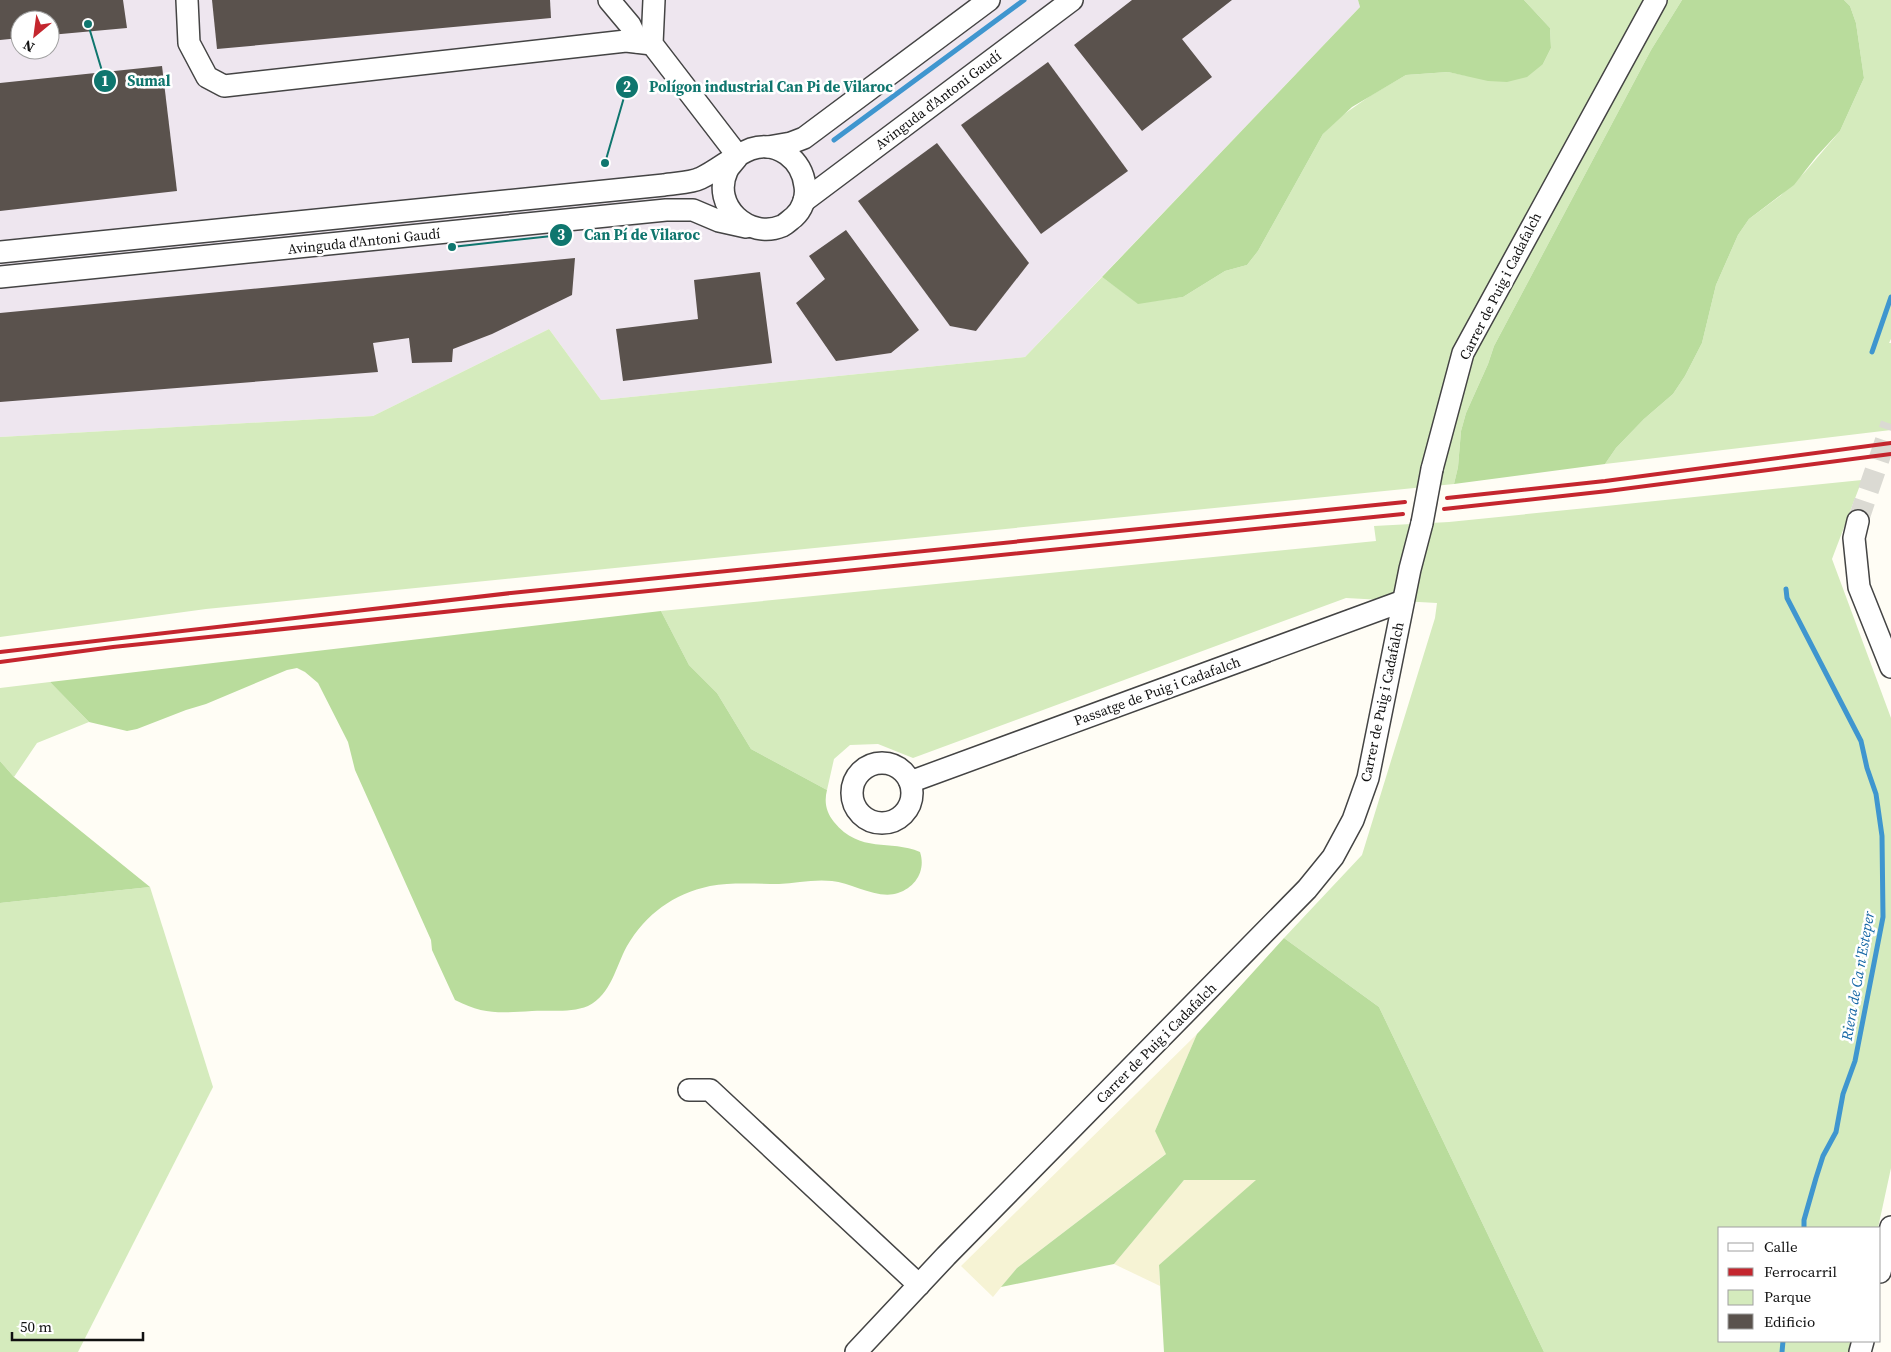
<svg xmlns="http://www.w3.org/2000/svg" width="1891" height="1352" viewBox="0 0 1891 1352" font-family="'Source Serif 4',serif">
	<rect width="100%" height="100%" fill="#fffdf5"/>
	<path fill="#eee6ef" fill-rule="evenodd" d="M 0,0 L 1358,0 L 1360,7 L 1025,357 L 601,400 L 549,329 L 373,416 L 0,437 ZM 20,20 L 50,20 L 50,50 L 20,50 Z"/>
	<g fill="#f6f3d4">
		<path d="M 1197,1034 L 1155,1131 L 1167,1153 L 1017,1268 L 993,1297 L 961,1266 Z"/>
		<path d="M 1184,1180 L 1257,1180 L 1159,1265 L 1160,1286 L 1114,1264 Z"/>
	</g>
	<g fill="#d5ebbd">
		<path d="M 1524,0 L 1682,0 L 1651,50 L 1494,346 L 1488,364 L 1466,413 L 1461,431 L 1458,467 L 1454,484 L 206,609 L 0,637 L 0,437 L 373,416 L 549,329 L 601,400 L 1025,357 L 1102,277 L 1138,303 L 1183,297 L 1225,271 L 1247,265 L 1258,251 L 1323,134 L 1337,119 L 1370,96 L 1406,75 L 1448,72 L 1468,76 L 1543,64 L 1551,48 L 1550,28 Z"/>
		<path d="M 1844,0 L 1891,0 L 1891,339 L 1889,343 L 1891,343 L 1891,430 L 1605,464 L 1616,448 L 1644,419 L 1673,394 L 1685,376 L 1702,343 L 1716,285 L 1738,235 L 1749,219 L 1780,196 L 1805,172 L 1840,131 L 1864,78 L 1856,23 L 1850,6 Z"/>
		<path d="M 1862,480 L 1832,559 L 1891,718 L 1891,1168 L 1878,1228 L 1720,1228 L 1720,1341 L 1854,1341 L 1852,1352 L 1544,1352 L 1379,1007 L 1284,938 L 1362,855 L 1435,618 L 1437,603 L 1346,598 L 913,758 L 878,744 L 850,745 L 834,759 L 827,790 L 751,749 L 717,693 L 689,665 L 661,611 L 1376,541 L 1374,526 L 1449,522 Z"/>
		<path d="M 50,682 L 89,722 L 37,743 L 14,777 L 0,761 L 0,688 Z"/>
		<path d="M 150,887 L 213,1087 L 78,1352 L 0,1352 L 0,903 Z"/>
	</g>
	<g fill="#b9dc9c">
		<path d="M 1358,0 L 1524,0 L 1550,28 L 1551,48 L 1543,64 L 1527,77 L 1507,82 L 1488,81 L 1448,72 L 1406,75 L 1352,107 L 1323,134 L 1258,251 L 1247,265 L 1225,271 L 1183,297 L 1138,304 L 1102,277 L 1360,7 Z"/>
		<path d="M 1682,0 L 1844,0 L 1850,6 L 1856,23 L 1864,78 L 1840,131 L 1816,157 L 1794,185 L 1749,219 L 1738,235 L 1716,285 L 1702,343 L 1685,376 L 1673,394 L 1644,419 L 1616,448 L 1605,464 L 1454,484 L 1458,467 L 1461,431 L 1466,413 L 1488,364 L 1494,346 L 1651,50 Z"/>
		<path d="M 661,611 L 689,665 L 717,693 L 751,749 L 827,790 C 824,802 826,812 834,822 C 860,854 890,839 920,852 C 926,870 916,887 898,893 C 878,900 852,883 832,881 C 814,879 796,883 779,884 C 756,884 732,882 710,886 C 673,894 646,914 627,946 C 616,966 611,995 588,1006 C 571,1013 550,1010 532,1011 C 501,1013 484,1015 455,1000 L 432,950 L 431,940 L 355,770 L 348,742 L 318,683 L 305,672 L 297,668 L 287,670 L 206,704 L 186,710 L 137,729 L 127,731 L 89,722 L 50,682 Z"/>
		<path d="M 0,761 L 14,777 L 150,887 L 0,903 Z"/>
		<path d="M 1284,938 L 1379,1007 L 1544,1352 L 1164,1352 L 1159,1265 L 1256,1180 L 1184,1180 L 1114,1264 L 1001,1287 L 1017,1268 L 1166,1154 L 1155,1131 L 1197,1034 Z"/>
	</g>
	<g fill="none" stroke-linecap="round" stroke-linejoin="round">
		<g stroke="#3f96cf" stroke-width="5">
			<path d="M 834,140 L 1024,0"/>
			<path d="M 1872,352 L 1891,297"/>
			<path d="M 1786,589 L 1787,598 L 1861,741 L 1867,768 L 1876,794 L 1882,836 L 1883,917 L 1855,1061 L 1843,1094 L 1836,1132 L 1823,1156 L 1816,1178 L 1804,1220 L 1804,1228"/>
			<path d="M 1782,1352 L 1783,1341"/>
		</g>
	</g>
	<g fill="#5a524d">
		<path d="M 0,0 L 123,0 L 127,28 L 50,35 L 50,20 L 20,20 L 20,38 L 0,40 Z"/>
		<path d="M 212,0 L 550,0 L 551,18 L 217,49 Z"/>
		<path d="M 1132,0 L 1232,0 L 1182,39 L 1212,77 L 1142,131 L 1074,45 Z"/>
		<path d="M 1048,62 L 1128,171 L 1041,234 L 961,125 Z"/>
		<path d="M 162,66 L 177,191 L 0,211 L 0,83 Z"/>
		<path d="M 937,143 L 1029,263 L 976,331 L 950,326 L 858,201 Z"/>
		<path d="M 846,230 L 919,330 L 891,353 L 836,361 L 796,303 L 825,279 L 809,256 Z"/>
		<path d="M 575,258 L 572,295 L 492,334 L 453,349 L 452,362 L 412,363 L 409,338 L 373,343 L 378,372 L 0,402 L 0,313 Z"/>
		<path d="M 760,272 L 772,363 L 623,381 L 616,329 L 698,319 L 694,280 Z"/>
	</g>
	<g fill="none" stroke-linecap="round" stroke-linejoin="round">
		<path stroke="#dbdad3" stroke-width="21" stroke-dasharray="21 11" stroke-linecap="butt" d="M 1858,521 L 1891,424"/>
		<defs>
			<g id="minor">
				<path d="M 187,0 L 189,43 L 207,77 L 224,86 L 626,41 L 652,44"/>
				<path d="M 609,0 L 630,25 L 638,42"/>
				<path d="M 654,0 L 652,44 L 738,156"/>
				<path d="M 768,147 L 791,143 L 804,138 L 989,0"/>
				<path d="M 804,201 L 1072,0"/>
				<path d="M 0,252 L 664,185 C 675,183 691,183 701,178 C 718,170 733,156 751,149 C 778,140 802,160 805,186 C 807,197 802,210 794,217 C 790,220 786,224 782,226 C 749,240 711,206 727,171 C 729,166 735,161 738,156"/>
				<path d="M 0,277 L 666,210 L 693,210 L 719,221 L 746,227"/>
				<path d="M 1432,469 L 1463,353 L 1656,0"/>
				<path d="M 1858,521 L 1854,538 L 1859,587 L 1891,667"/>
				<circle cx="882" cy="793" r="30"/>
				<path d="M 910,782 L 1403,601"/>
				<path d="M 689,1090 L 710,1090 L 919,1285"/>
				<path d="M 1880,1272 L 1891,1227"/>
				<path d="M 856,1352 L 946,1256 L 1307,889 L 1333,857 L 1353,820 L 1368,778 L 1410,569 L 1422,523"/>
				<path d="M 1860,1352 L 1863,1341"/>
			</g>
		</defs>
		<use href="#minor" stroke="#444" stroke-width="24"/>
		<use href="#minor" stroke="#fff" stroke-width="21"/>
		<g stroke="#c4262e" stroke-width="4">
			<path d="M 1447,498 L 1605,481 L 1891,443"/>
			<path d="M 1444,509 L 1608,491 L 1891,454"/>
			<path d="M 0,652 L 511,593 L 1405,502"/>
			<path d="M 0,662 L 113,647 L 511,605 L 1403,514"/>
		</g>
		<defs>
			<path id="minor-bridge" d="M 1422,523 L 1432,469"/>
		</defs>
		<use href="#minor-bridge" stroke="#444" stroke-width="24" stroke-linecap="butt"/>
		<use href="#minor-bridge" stroke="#fff" stroke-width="21"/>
	</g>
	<g text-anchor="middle" stroke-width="5" stroke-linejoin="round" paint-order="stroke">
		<g font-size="14" fill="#111" stroke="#fff">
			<text transform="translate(938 100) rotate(-37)" y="5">Avinguda d'Antoni Gaudí</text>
			<text transform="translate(364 241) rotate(-6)" y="5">Avinguda d'Antoni Gaudí</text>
			<text transform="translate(1500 286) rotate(-63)" y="5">Carrer de Puig i Cadafalch</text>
			<text transform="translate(1157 691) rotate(-20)" y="5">Passatge de Puig i Cadafalch</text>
			<text transform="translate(1382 702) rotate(-78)" y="5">Carrer de Puig i Cadafalch</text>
			<text transform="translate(1156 1043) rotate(-45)" y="5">Carrer de Puig i Cadafalch</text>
		</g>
		<g font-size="15" font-style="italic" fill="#1768a6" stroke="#fff">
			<text transform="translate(1858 976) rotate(-80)" y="5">Riera de Ca n'Esteper</text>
		</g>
	</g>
	<path fill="none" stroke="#0f766e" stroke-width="2" d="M88 24L105 81M605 163L627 87M452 247L561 235"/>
	<g fill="#0f766e" stroke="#fff" stroke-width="2">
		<circle cx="88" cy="24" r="5"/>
		<circle cx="605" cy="163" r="5"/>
		<circle cx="452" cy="247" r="5"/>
		<circle cx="105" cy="81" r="12"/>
		<circle cx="627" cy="87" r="12"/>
		<circle cx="561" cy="235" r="12"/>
	</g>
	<g font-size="15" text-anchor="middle" font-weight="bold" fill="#fff">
		<text x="105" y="86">1</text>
		<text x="627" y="92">2</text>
		<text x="561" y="240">3</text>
	</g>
	<g font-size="15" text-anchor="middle" font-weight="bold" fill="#0f766e" stroke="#fff" stroke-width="5" stroke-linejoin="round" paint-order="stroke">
		<text x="149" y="86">Sumal</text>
		<text x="771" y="92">Polígon industrial Can Pi de Vilaroc</text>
		<text x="642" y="240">Can Pí de Vilaroc</text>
	</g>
	<rect x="1718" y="1227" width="162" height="115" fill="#ffffff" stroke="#a0a0a0"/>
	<rect x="1728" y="1243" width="25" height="8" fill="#ffffff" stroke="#a0a0a0"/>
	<text x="1764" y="1252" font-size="15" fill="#111111">Calle</text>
	<rect x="1728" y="1268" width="25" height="8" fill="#c4262e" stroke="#a0a0a0"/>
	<text x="1764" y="1277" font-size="15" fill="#111111">Ferrocarril</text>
	<rect x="1728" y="1290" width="25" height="15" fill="#d5ebbd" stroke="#a0a0a0"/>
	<text x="1764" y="1302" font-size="15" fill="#111111">Parque</text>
	<rect x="1728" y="1314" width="25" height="15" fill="#5a524d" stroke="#a0a0a0"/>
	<text x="1764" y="1327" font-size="15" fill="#111111">Edificio</text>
	<g transform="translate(35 35) rotate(209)"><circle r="24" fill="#ffffff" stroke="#a0a0a0"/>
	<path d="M0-4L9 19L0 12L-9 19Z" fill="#c4262e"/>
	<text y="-8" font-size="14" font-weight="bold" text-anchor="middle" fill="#111111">N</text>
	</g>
	<path d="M12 1332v8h131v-8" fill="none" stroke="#111111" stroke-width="2.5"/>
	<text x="20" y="1332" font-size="15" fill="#111111" stroke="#ffffff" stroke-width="4" paint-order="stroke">50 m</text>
</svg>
